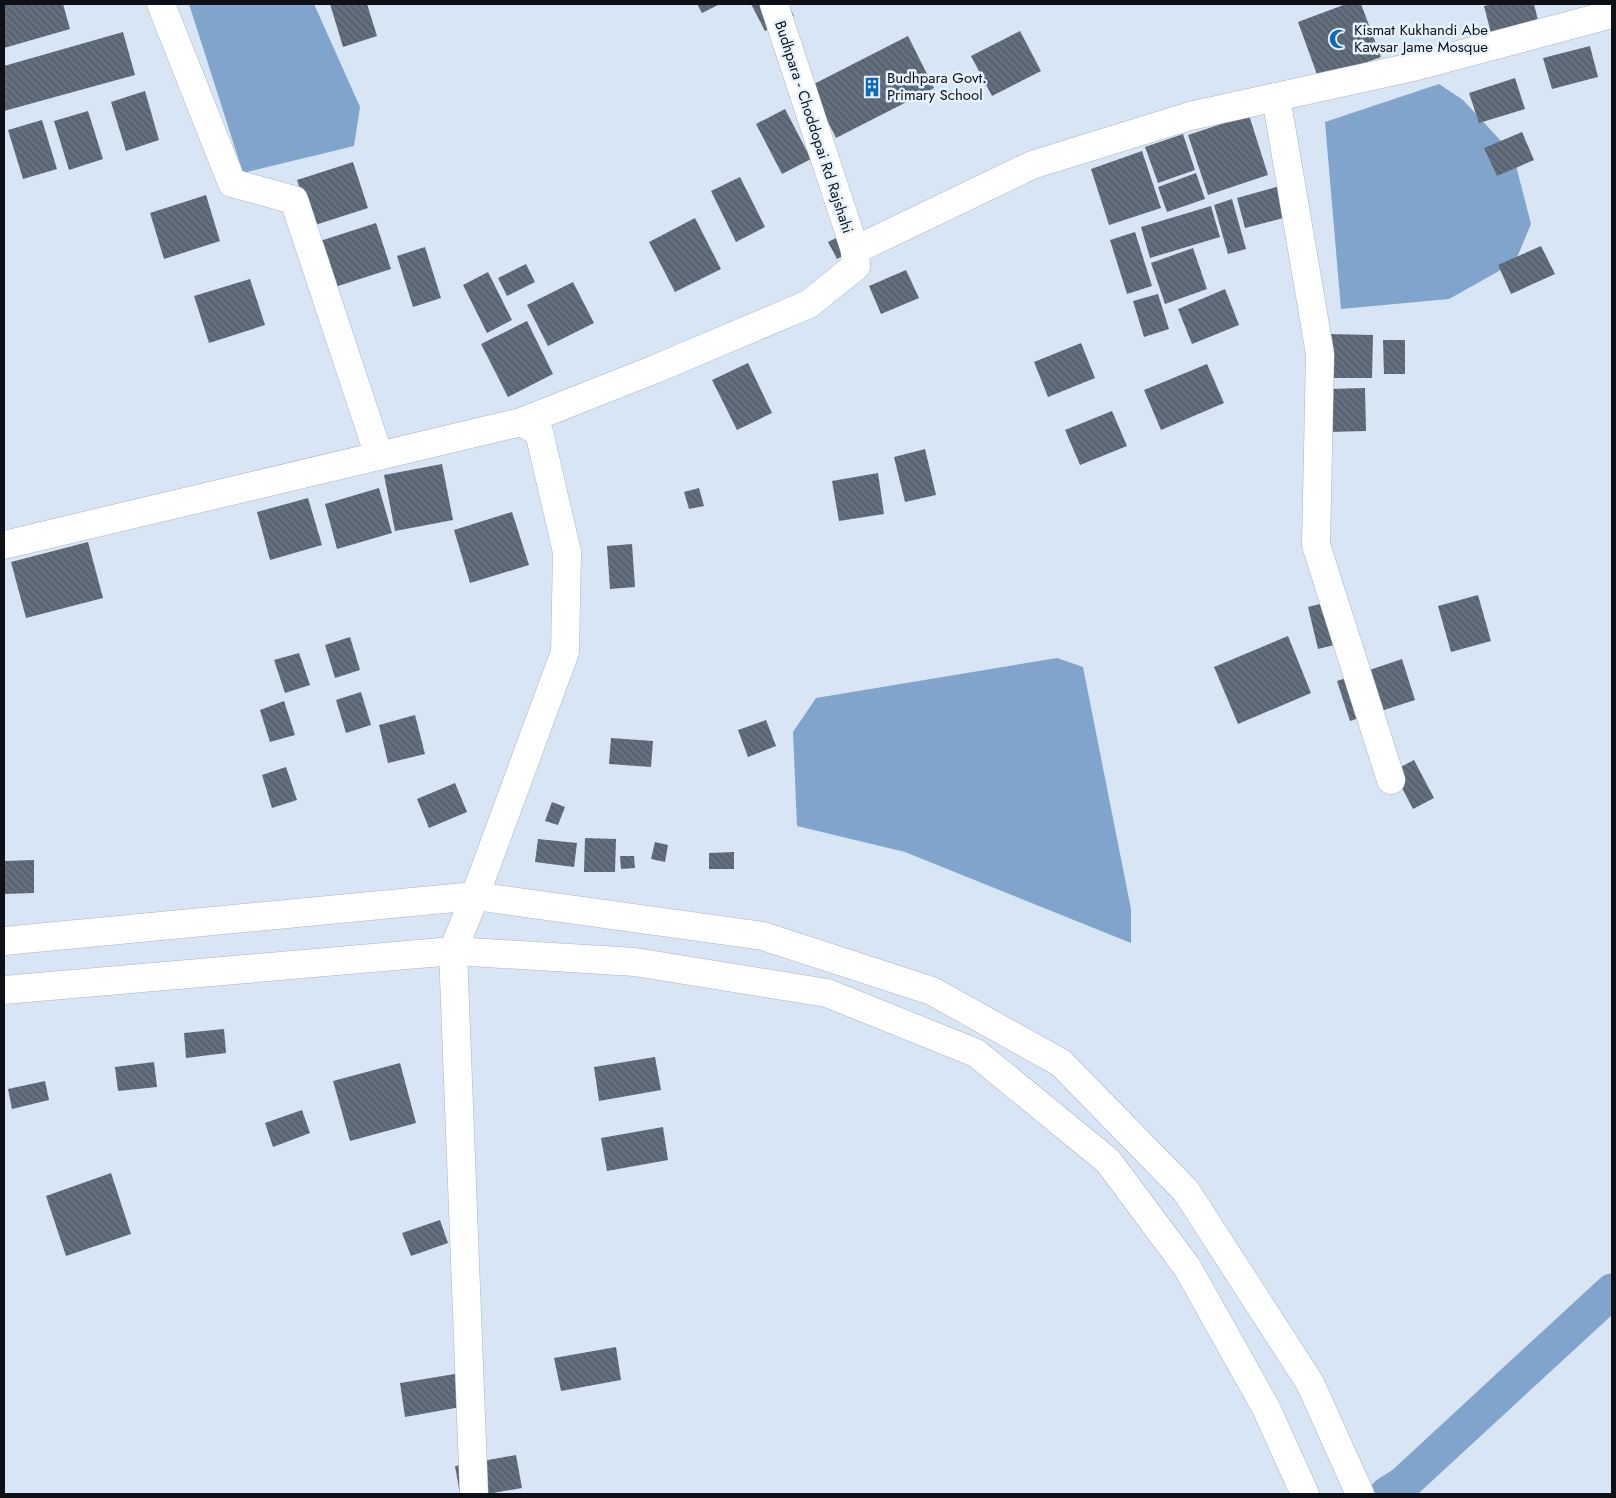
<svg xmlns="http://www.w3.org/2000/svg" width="1616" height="1498" viewBox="0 0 1616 1498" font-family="Jost,sans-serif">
	<defs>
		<pattern id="building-back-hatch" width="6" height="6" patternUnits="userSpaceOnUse" patternTransform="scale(1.25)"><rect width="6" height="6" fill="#636f7d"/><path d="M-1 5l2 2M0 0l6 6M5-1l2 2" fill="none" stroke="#505a65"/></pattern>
	</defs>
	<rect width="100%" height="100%" fill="#d7e5f5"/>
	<g fill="#80a4cc">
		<path d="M 189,4 L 314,4 L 360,107 L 354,146 L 243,173 Z"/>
		<path d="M 1439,84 L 1463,100 L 1513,154 L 1531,224 L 1515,262 L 1449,299 L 1341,309 L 1325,122 Z"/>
		<path d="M 1057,658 L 1083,667 L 1131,909 L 1131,943 L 905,852 L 797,826 L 793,732 L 816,698 Z"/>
	</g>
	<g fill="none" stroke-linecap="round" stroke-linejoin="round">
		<path stroke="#80a4cc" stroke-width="35" d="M 1387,1494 L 1403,1484 L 1612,1291"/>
	</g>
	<g fill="url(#building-back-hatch)">
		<path d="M 4,4 L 63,4 L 70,29 L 4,48 Z"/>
		<path d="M 330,4 L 367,4 L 377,36 L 343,47 Z"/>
		<path d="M 697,4 L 720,4 L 702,13 Z"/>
		<path d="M 751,4 L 788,4 L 794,16 L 765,31 Z"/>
		<path d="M 1346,4 L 1361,4 L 1381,57 L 1319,80 L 1298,22 Z"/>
		<path d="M 1492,4 L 1534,4 L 1539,24 L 1492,37 L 1484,6 Z"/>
		<path d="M 1020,31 L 1041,71 L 992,96 L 971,56 Z"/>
		<path d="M 123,32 L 135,75 L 4,111 L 4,66 Z"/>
		<path d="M 908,36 L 934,88 L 836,138 L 810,86 Z"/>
		<path d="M 1590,46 L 1598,77 L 1552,89 L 1543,58 Z"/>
		<path d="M 1515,78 L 1525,109 L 1479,123 L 1469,93 Z"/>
		<path d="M 145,91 L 159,140 L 126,151 L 111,102 Z"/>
		<path d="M 785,109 L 811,159 L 782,174 L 756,124 Z"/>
		<path d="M 88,111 L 103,159 L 69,170 L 54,121 Z"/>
		<path d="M 1249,115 L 1268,175 L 1208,195 L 1188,135 Z"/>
		<path d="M 42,120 L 57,169 L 23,179 L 8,130 Z"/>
		<path d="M 1522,132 L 1534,160 L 1497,176 L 1484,148 Z"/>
		<path d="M 1183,134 L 1195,170 L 1158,183 L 1145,147 Z"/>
		<path d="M 1142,151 L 1161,208 L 1109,225 L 1091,169 Z"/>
		<path d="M 353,162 L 368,208 L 312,226 L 297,180 Z"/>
		<path d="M 1196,173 L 1205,199 L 1167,212 L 1158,187 Z"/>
		<path d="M 740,177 L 765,227 L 736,242 L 711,191 Z"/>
		<path d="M 1284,185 L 1291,216 L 1245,228 L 1237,198 Z"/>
		<path d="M 206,195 L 220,241 L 164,259 L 150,213 Z"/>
		<path d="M 1232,199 L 1246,249 L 1228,254 L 1214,205 Z"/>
		<path d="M 1211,206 L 1220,237 L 1150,258 L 1141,227 Z"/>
		<path d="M 695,218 L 721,269 L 675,292 L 649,242 Z"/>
		<path d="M 376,223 L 391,269 L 335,287 L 320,241 Z"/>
		<path d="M 856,228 L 864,245 L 837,259 L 828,242 Z"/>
		<path d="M 1135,232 L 1152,286 L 1127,294 L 1110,240 Z"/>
		<path d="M 1541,246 L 1555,274 L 1511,294 L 1498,265 Z"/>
		<path d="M 425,247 L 441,298 L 413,307 L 397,256 Z"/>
		<path d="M 1193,248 L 1207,289 L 1165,304 L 1151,263 Z"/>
		<path d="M 526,264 L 535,282 L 507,296 L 498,278 Z"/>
		<path d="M 906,270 L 919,298 L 881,314 L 869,286 Z"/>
		<path d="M 488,272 L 512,320 L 487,333 L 463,285 Z"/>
		<path d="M 250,279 L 265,325 L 209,343 L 194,296 Z"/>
		<path d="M 573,282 L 594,323 L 548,346 L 527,305 Z"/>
		<path d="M 1225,289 L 1239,325 L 1192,344 L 1178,309 Z"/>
		<path d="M 1158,294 L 1169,329 L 1144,337 L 1133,301 Z"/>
		<path d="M 527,321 L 553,374 L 508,397 L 481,344 Z"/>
		<path d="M 1330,334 L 1373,335 L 1372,378 L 1329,378 Z"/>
		<path d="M 1383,340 L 1405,340 L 1405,374 L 1384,374 Z"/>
		<path d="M 1081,343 L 1095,378 L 1048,397 L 1034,362 Z"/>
		<path d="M 748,363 L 772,413 L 737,430 L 712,380 Z"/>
		<path d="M 1207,364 L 1224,403 L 1161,430 L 1144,390 Z"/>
		<path d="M 1365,388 L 1366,431 L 1329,432 L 1328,389 Z"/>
		<path d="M 1112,411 L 1127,446 L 1080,465 L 1065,430 Z"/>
		<path d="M 925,449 L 936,495 L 905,502 L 894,457 Z"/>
		<path d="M 442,464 L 453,520 L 395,531 L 384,475 Z"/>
		<path d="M 878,473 L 884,514 L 839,521 L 832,481 Z"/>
		<path d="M 379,488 L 392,533 L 337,549 L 325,504 Z"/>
		<path d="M 699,488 L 704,506 L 689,509 L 684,492 Z"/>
		<path d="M 308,498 L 322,545 L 270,560 L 257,512 Z"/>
		<path d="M 512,512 L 529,565 L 470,583 L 454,530 Z"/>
		<path d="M 88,542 L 103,598 L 26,618 L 11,562 Z"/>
		<path d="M 632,544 L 635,587 L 610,589 L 607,546 Z"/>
		<path d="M 1478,595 L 1491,641 L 1451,652 L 1438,606 Z"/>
		<path d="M 1344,598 L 1355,640 L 1318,649 L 1308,607 Z"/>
		<path d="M 1288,636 L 1311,693 L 1238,724 L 1214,667 Z"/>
		<path d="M 350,637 L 360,670 L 335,678 L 325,645 Z"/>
		<path d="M 299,653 L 310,685 L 285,693 L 274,660 Z"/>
		<path d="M 1402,659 L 1415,700 L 1350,721 L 1337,681 Z"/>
		<path d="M 361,692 L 371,725 L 346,733 L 336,700 Z"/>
		<path d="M 284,701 L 295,735 L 270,742 L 260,710 Z"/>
		<path d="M 415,715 L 425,754 L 388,763 L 379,725 Z"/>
		<path d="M 766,720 L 776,746 L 748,757 L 738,730 Z"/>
		<path d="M 611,738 L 653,741 L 651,767 L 609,764 Z"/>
		<path d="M 1414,760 L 1434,798 L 1413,809 L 1393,771 Z"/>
		<path d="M 286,767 L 297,800 L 272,808 L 262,775 Z"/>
		<path d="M 455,783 L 467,812 L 429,828 L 417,799 Z"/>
		<path d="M 552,802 L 565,807 L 558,825 L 545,821 Z"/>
		<path d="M 585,838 L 616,839 L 615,872 L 584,872 Z"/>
		<path d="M 538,839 L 577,843 L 574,867 L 535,862 Z"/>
		<path d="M 655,842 L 668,845 L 665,862 L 651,859 Z"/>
		<path d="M 734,852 L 734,869 L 709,869 L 709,853 Z"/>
		<path d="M 620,856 L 634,856 L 635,868 L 621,869 Z"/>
		<path d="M 34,860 L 34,893 L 4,894 L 4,861 Z"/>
		<path d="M 224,1029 L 226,1053 L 186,1058 L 184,1033 Z"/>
		<path d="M 655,1057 L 661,1090 L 599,1101 L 594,1067 Z"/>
		<path d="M 154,1062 L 157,1087 L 118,1091 L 115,1067 Z"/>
		<path d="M 400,1063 L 416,1123 L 350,1141 L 333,1081 Z"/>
		<path d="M 45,1081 L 49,1100 L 12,1109 L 8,1089 Z"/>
		<path d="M 302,1110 L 310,1133 L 273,1147 L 265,1123 Z"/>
		<path d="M 663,1127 L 668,1160 L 607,1171 L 601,1138 Z"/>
		<path d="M 111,1173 L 131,1234 L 66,1256 L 46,1196 Z"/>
		<path d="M 440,1220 L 448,1243 L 411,1256 L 402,1233 Z"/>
		<path d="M 616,1347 L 621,1380 L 561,1391 L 554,1358 Z"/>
		<path d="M 461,1373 L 466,1406 L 405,1417 L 400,1383 Z"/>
		<path d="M 516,1455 L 522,1488 L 487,1494 L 460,1494 L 455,1466 Z"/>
	</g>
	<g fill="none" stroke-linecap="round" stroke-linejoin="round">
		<defs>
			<g id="minor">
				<path d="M 161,4 L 232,183 L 294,200 L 379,456"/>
				<path d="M 774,4 L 855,250"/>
				<path d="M 1276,97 L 1320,354 L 1316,545 L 1391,780"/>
				<path d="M 521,422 L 653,370 L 809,304 L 856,266 L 855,250 L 1032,165 L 1190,116 L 1417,66 L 1612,14"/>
				<path d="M 4,545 L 521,422 L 539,432 L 567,552 L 565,652 L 475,896 L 453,951 L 474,1494"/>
			</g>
			<g id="primary">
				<path d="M 4,941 L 475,896 L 763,936 L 932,991 L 1061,1063 L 1186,1191 L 1310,1383 L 1360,1494"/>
				<path d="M 4,990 L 453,951 L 635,962 L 827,993 L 976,1053 L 1108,1161 L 1187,1267 L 1266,1408 L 1305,1494"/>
			</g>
		</defs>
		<use href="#minor" stroke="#a8b5c4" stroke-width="29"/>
		<use href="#primary" stroke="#a8b5c4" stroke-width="29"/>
		<use href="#minor" stroke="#fff" stroke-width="28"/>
		<use href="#primary" stroke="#fff" stroke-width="28"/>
	</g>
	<defs>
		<symbol id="mosque-bare" viewBox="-9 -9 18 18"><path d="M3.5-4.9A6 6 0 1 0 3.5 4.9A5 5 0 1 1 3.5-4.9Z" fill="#1169b7" stroke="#e7f2ff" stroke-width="2.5" paint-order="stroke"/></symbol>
		<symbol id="building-bare" viewBox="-9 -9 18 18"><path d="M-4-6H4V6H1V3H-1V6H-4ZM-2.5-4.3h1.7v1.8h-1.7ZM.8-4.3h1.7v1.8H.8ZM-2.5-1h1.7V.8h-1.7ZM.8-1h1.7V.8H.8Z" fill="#1169b7" stroke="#e7f2ff" stroke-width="2.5" paint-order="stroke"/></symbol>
	</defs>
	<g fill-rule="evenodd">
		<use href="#mosque-bare" x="1325" y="25" width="28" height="28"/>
		<use href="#building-bare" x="858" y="73" width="28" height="28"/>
	</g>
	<g text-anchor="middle" stroke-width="5" stroke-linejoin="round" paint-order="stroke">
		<g font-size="15" fill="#0d1117" stroke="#e7f2ff" text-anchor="start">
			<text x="1354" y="35">Kismat Kukhandi Abe<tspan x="1354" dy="17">Kawsar Jame Mosque</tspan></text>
			<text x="887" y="83">Budhpara Govt.<tspan x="887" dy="17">Primary School</tspan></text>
		</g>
		<g font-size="15" fill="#0d1117" stroke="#e7f2ff">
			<text transform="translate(814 127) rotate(72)" y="5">Budhpara - Choddopai Rd Rajshahi</text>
		</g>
	</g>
	<rect width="1616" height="1498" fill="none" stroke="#0d1117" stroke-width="10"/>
</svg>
